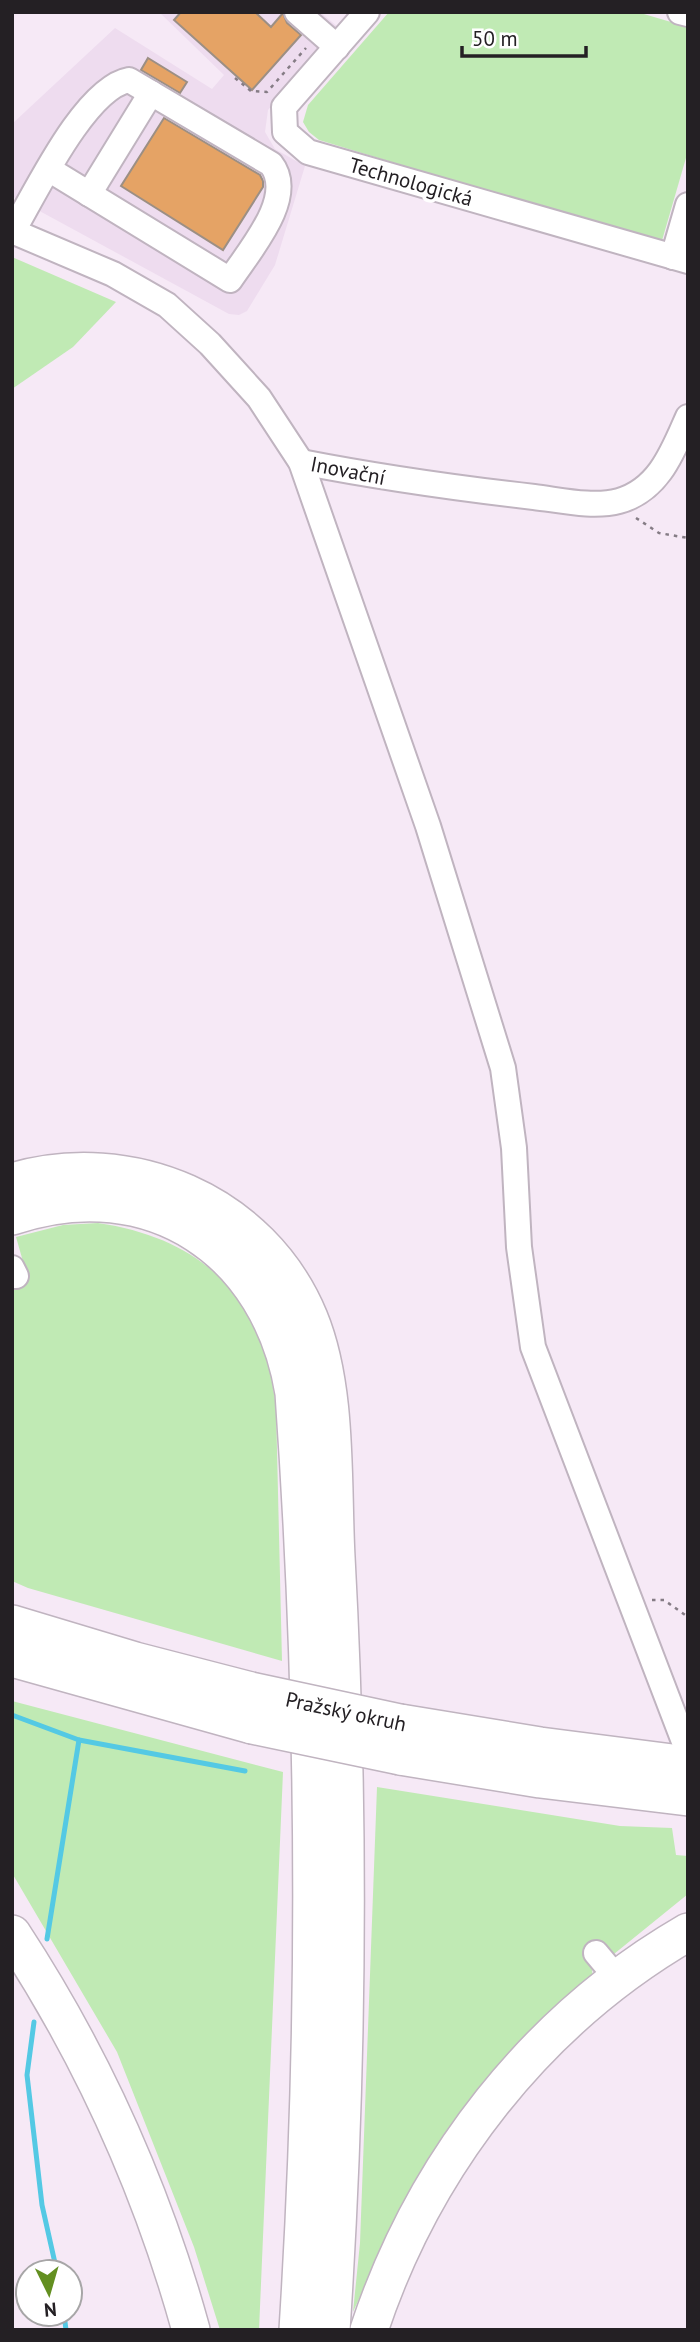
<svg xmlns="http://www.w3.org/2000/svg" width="700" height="2342" viewBox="0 0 700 2342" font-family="'PT Sans',sans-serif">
	<rect width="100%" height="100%" fill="#f6e9f6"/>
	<path fill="#eedcef" d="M 159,12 L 320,12 L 338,27 L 268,110 L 265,132 L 275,149 L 305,166 L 275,265 L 247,311 L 239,315 L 229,314 L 12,196 L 12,124 L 115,28 L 212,89 L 224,75 Z"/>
	<g fill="#c0eab4">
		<path d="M 389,12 L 637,12 L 688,27 L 688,151 L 661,244 L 319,140 L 309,132 L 303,122 L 308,105 Z"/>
		<path d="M 12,257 L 116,302 L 73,347 L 12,389 Z"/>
		<path d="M 98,1223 C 206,1239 264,1300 276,1408 L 282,1661 L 28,1588 L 12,1581 L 12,1277 L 26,1272 L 16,1237 L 63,1225 Z"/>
		<path d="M 12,1701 L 283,1772 L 259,2330 L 220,2330 L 194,2247 L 117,2052 L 12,1873 Z"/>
		<path d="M 377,1787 L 620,1826 L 672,1828 L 676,1855 L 688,1856 L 688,1894 L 614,1954 L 604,1947 L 590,1957 L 593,1977 C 552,2016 509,2053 472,2097 C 420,2160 387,2238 353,2312 L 360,2243 Z"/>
	</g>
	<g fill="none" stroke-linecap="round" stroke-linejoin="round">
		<g stroke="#54c9e4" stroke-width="5">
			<path d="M 12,1715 L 79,1740 L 245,1771"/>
			<path d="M 47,1939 L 79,1740"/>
			<path d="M 34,2022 L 27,2075 L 42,2205 L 57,2272"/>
			<path d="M 64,2314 L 66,2330"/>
		</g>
	</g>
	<g fill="#e5a365" stroke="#9c8f84" stroke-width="2">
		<path d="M 181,12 L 255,12 L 271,27 L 283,13 L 287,23 L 301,35 L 252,90 L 174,20 Z"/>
		<path d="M 148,58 L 187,82 L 180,93 L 141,70 Z"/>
		<path d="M 164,118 L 260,175 L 263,181 L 263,187 L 223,250 L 121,186 Z"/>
	</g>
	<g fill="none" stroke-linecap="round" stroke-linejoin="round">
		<defs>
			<g id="minor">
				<path d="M 297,12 L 337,47"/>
				<path d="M 367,12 L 284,107 L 285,132 L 308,152 L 688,261"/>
				<path d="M 680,12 L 688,14"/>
				<path d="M 89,194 L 151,93"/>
				<path d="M 12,231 L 113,274 L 167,305 L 210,344 L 259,398 L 301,462 L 428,826 L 503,1068 L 514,1148 L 519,1247 L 533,1347 L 688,1752"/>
				<path d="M 13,231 C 36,192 85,88 129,80 L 271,164 C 297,197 249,251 230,280 L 50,170"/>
				<path d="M 673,257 L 688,205"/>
				<path d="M 301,462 C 378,477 455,488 534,497 C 560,500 593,508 619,501 C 659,490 673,451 688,417"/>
				<path d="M 12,1268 L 16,1276"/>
				<path d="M 596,1953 L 617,1978"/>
			</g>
			<g id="highway">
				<path d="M 12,1182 C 130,1147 261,1202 309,1318 C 338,1388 332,1483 336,1557 C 350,1815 348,2073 331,2330"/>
				<path d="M 12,1216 C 152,1169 271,1251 294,1393 C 316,1705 318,2017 298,2330"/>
				<path d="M 12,1624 L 135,1661 L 251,1691"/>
				<path d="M 12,1658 L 252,1725"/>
				<path d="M 400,1723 L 540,1746 L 688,1765"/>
				<path d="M 400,1756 L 540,1779 L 688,1797"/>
				<path d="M 12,1934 C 92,2056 152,2189 191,2330"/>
				<path d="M 369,2330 C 424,2164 536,2020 688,1932"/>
			</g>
		</defs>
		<use href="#minor" stroke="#c0b4c0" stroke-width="28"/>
		<use href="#highway" stroke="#c0b4c0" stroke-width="40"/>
		<g stroke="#857c85" stroke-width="2.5" stroke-dasharray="3.5 5" stroke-linecap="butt">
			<path d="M 235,78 L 251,91 L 267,92 L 306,48"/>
			<path d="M 636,518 L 659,533 L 688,538"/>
			<path d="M 652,1600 L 664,1600 L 688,1617"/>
		</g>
		<use href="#minor" stroke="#fff" stroke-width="24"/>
		<use href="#highway" stroke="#fff" stroke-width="37"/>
		<defs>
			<g id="highway-bridge">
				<path d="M 251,1691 L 400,1723"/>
				<path d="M 252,1725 L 400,1756"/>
			</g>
		</defs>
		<use href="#highway-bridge" stroke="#c0b4c0" stroke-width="40" stroke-linecap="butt"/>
		<use href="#highway-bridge" stroke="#fff" stroke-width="37"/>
	</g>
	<g text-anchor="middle" stroke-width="7" stroke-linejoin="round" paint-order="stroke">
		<g font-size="21" fill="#242024" stroke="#fff">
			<text transform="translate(411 182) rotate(16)" y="7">Technologická</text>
			<text transform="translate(348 471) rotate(11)" y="7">Inovační</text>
			<text transform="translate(346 1712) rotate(12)" y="7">Pražský okruh</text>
		</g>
	</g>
	<rect width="700" height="2342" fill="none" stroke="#242024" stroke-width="28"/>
	<g transform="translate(49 2293) rotate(175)"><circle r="33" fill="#ffffff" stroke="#a7a6a7" stroke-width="2"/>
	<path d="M0-5L12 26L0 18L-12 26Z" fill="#638f21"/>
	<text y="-10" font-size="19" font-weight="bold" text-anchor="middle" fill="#242024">N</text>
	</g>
	<path d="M462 46v10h124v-10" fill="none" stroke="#242024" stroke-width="3.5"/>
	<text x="472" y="46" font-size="21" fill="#242024" stroke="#ffffff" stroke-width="5" paint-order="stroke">50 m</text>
</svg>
